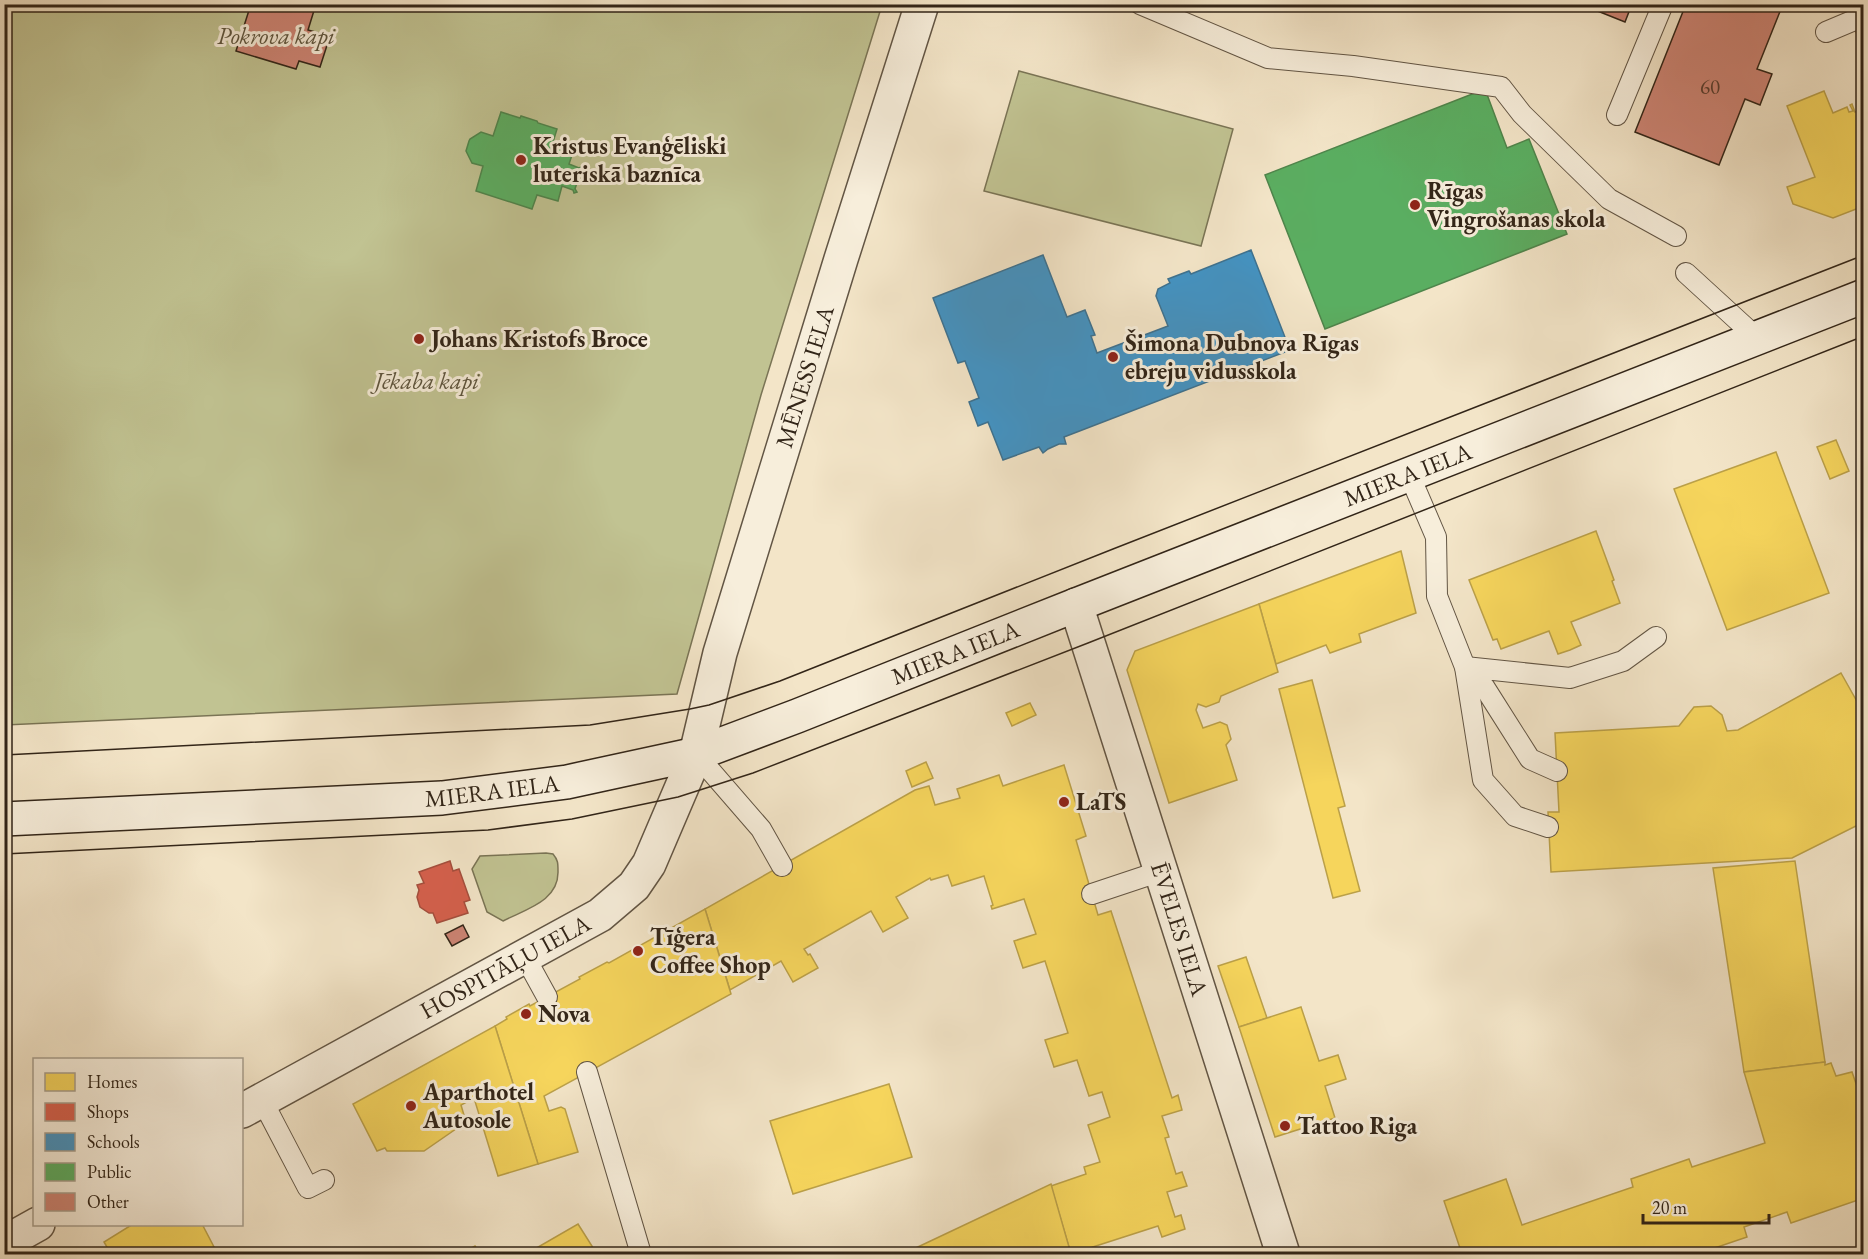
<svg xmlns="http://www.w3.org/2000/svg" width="1868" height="1259" viewBox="0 0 1868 1259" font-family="'EB Garamond',serif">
	<rect width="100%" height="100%" fill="#f3e5c8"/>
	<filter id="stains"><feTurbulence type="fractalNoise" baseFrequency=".00333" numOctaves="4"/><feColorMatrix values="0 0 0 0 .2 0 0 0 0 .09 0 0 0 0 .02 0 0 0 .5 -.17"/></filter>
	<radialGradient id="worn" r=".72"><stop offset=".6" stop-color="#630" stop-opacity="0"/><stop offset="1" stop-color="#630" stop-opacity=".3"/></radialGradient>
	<g fill="#c1c392" stroke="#7a7455" stroke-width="1.5">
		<path d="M 4,5 L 882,5 L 761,395 L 677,694 L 5,725 Z"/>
		<path d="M 1019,71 L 1233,129 L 1201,246 L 984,191 Z"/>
		<path d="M 546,853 L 553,854 C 558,860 558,863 558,871 C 559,901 526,909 503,921 L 487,912 L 472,869 L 480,856 Z"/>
	</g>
	<g fill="#f6d55c" stroke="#bba048" stroke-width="1.5">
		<path d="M 1864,29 L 1864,52 L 1856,32 Z"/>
		<path d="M 1824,91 L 1833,113 L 1847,107 L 1849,112 L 1853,111 L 1850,105 L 1852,104 L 1855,112 L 1864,109 L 1864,206 L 1833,218 L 1793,204 L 1787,187 L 1815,177 L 1787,106 Z"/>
		<path d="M 1836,440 L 1849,471 L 1830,479 L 1817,447 Z"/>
		<path d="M 1776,452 L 1829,593 L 1727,630 L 1674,489 Z"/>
		<path d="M 1596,531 L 1614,580 L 1612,581 L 1620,603 L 1571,622 L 1581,645 L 1570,650 L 1558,654 L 1549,631 L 1501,649 L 1497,639 L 1493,640 L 1469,580 Z"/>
		<path d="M 1401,551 L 1416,613 L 1359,634 L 1361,642 L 1330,653 L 1326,645 L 1276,664 L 1259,604 Z"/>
		<path d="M 1259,604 L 1278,672 L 1221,696 L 1219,702 L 1206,707 L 1198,704 L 1196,710 L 1203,728 L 1220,722 L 1227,725 L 1231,739 L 1226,745 L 1237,780 L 1169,803 L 1127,670 L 1135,651 Z"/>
		<path d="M 1841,673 L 1864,714 L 1864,822 L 1792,858 L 1551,872 L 1548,812 L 1559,812 L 1555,733 L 1679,726 L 1694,707 L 1711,706 L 1722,715 L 1727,731 L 1738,730 Z"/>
		<path d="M 1312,680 L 1345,806 L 1338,808 L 1360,891 L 1333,898 L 1279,689 Z"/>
		<path d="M 1030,703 L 1036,715 L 1012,726 L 1006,713 Z"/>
		<path d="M 926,762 L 933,778 L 912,787 L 906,771 Z"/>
		<path d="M 1064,765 L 1086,836 L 1076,840 L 1098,915 L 1111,911 L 1172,1098 L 1178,1095 L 1182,1110 L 1162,1116 L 1169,1137 L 1165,1138 L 1176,1174 L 1182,1172 L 1187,1186 L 1167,1192 L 1175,1217 L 1181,1215 L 1185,1229 L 1162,1237 L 1158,1226 L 1071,1254 L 1051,1186 L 1086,1174 L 1084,1167 L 1100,1162 L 1088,1125 L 1110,1117 L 1102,1092 L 1089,1096 L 1077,1060 L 1054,1067 L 1045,1040 L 1068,1033 L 1045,961 L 1023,968 L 1014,941 L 1036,934 L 1024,899 L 992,909 L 991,906 L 993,905 L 984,876 L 952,886 L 948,875 L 931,880 L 930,878 L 896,897 L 908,918 L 883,932 L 871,911 L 804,949 L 808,955 L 810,954 L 818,968 L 793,982 L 781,961 L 730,990 L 705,909 L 915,790 L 929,786 L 935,805 L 960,798 L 957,789 L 999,775 L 1003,786 Z"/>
		<path d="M 1795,861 L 1825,1062 L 1744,1072 L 1713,868 Z"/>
		<path d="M 705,909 L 731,994 L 544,1096 L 549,1111 L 561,1107 L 565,1109 L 578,1152 L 538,1164 L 495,1026 L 507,1019 L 506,1017 L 529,1004 L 530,1006 L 580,979 L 579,977 L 607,962 L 609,963 Z"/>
		<path d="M 1246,957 L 1267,1018 L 1239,1027 L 1218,966 Z"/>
		<path d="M 1301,1007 L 1319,1061 L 1338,1055 L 1346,1079 L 1325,1086 L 1335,1118 L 1275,1137 L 1239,1027 Z"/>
		<path d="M 495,1026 L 538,1164 L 498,1176 L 474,1098 L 461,1105 L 466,1122 L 424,1151 L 387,1151 L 385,1148 L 377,1151 L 353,1104 Z"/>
		<path d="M 1825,1062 L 1825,1065 L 1831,1063 L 1836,1076 L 1852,1072 L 1861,1098 L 1864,1097 L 1864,1198 L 1791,1223 L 1787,1212 L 1744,1227 L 1747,1237 L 1697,1254 L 1462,1254 L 1444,1201 L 1506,1179 L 1522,1225 L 1633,1187 L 1631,1179 L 1689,1159 L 1692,1167 L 1765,1143 L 1744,1072 Z"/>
		<path d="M 889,1084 L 912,1157 L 793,1194 L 770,1121 Z"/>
		<path d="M 1051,1184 L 1071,1254 L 903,1254 Z"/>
		<path d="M 133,1224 L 202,1224 L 214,1247 L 201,1254 L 111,1254 L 104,1242 Z"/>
		<path d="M 578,1224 L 597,1254 L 526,1254 Z"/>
		<path d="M 475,1246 L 480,1254 L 461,1254 Z"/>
	</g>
	<path fill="#d6604d" stroke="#a54e3d" stroke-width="1.5" d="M 450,861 L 453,871 L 459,869 L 470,900 L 464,902 L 468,913 L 437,923 L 433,913 L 429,913 L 420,907 L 417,897 L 419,890 L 417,885 L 424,883 L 419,872 Z"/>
	<path fill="#4393c3" stroke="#3e7290" stroke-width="1.5" d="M 1251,250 L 1290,350 L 1064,437 L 1066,444 L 1059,444 L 1048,449 L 1043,453 L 1039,447 L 1003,460 L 988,422 L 978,426 L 969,402 L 979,398 L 965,361 L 958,363 L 933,298 L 1043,255 L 1067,317 L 1085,310 L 1095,335 L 1091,336 L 1097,353 L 1168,326 L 1156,296 L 1158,289 L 1170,283 L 1168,279 L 1189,271 L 1191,274 Z"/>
	<g fill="#5aae61" stroke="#4e854b" stroke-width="1.5">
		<path d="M 1485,89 L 1507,148 L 1529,139 L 1567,234 L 1325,329 L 1265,175 Z"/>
		<path d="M 501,112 L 520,118 L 521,116 L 537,121 L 538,123 L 557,129 L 553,142 L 574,149 L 569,164 L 579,168 L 583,166 L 584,168 L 581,170 L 575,189 L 577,192 L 574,193 L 573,190 L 562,186 L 558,201 L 537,195 L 532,209 L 476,191 L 483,166 L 472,163 L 466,151 L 469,141 L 470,139 L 481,132 L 493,136 Z"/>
	</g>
	<g fill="#cd8474" stroke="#322518" stroke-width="1.5">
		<path d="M 251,4 L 316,4 L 308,30 L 330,36 L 320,67 L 299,61 L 296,69 L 236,51 Z"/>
		<path d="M 1580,4 L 1632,4 L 1625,22 Z"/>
		<path d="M 1686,4 L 1783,4 L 1757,69 L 1772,74 L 1760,105 L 1745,99 L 1719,165 L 1635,132 Z"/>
		<path d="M 463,925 L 469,937 L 452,946 L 445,934 Z"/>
	</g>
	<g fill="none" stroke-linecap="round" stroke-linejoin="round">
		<defs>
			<g id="lane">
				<path d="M 1140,4 L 1268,58 L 1353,66 L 1501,87 L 1522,114 L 1609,199 L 1676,236"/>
				<path d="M 1826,32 L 1864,16"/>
				<path d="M 1617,115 L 1663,4"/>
				<path d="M 1686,273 L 1757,338"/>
				<path d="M 1409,474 L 1436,537 L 1437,596 L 1465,667 L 1483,780 L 1515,816 L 1548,827"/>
				<path d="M 696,754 L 761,829 L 782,866"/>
				<path d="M 1557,771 L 1530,759 L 1485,688 L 1465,667 L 1570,678 L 1623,661 L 1656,637"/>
				<path d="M 1092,894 L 1161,871"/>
				<path d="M 525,957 L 547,997"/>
				<path d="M 587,1072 L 641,1254"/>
				<path d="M 262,1100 L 308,1188 L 324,1180"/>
			</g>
			<g id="street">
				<path id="s1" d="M 1076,605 L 1283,1254"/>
				<path id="s2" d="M 242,1111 L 600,915 L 634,886 L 649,864 L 696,754 L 720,653 L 841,259 L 922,4"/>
				<path d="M 4,1243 L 38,1224"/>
			</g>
			<g id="secondary">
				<path id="s3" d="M 4,819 L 442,798 L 567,782 L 696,754 L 797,716 L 1076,605 L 1864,296"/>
			</g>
		</defs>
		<use href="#lane" stroke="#625544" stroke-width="22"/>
		<use href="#street" stroke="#625544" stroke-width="36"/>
		<use href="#secondary" stroke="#322518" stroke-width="36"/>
		<use href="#lane" stroke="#f7eedb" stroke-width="20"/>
		<use href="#street" stroke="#f7eedb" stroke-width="33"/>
		<use href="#secondary" stroke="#f7eedb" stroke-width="33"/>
		<g stroke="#322518" stroke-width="1.5">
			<path d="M 4,755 L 590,725 L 690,709 L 709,705 L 780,681 L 1113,549 L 1864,255"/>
			<path d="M 4,854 L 488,830 L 572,819 L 678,797 L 753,773 L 1088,643 L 1864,336"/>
		</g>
	</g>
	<g fill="#8f2418" stroke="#f7eedb" stroke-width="2">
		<circle cx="521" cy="160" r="6"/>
		<circle cx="1415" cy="205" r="6"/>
		<circle cx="419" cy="339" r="6"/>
		<circle cx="1113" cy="357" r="6"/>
		<circle cx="1064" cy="802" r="6"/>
		<circle cx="638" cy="951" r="6"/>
		<circle cx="526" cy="1014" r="6"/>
		<circle cx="411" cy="1106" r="6"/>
		<circle cx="1285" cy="1126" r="6"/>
	</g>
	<g text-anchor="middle" stroke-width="6" stroke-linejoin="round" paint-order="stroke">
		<g font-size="21" fill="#593d2f">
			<text x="1710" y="94">60</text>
		</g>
		<g font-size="24" font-style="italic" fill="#5d543d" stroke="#f7eedb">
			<text x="276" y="44">Pokrova kapi</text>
			<text x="427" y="389">Jēkaba kapi</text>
		</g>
		<g font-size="24" font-weight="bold" fill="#322518" stroke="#f7eedb" text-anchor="start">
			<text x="533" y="154">Kristus Evanģēliski<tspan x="533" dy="28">luteriskā baznīca</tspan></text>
			<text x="1427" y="199">Rīgas<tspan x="1427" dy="28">Vingrošanas skola</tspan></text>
			<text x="431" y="347">Johans Kristofs Broce</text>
			<text x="1125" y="351">Šimona Dubnova Rīgas<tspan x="1125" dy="28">ebreju vidusskola</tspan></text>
			<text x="1076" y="810">LaTS</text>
			<text x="650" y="945">Tīģera<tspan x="650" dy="28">Coffee Shop</tspan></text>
			<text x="538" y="1022">Nova</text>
			<text x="423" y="1100">Aparthotel<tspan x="423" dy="28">Autosole</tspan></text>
			<text x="1297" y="1134">Tattoo Riga</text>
		</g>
		<g font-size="24" fill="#322518" stroke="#f7eedb">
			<text dy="8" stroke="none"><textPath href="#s2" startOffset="992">MĒNESS IELA</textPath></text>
			<text dy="8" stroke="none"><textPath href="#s3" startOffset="1461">MIERA IELA</textPath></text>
			<text dy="8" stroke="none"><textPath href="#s3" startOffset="975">MIERA IELA</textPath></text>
			<text dy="8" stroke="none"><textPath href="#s3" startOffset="489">MIERA IELA</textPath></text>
			<text dy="8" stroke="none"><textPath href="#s1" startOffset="340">ĒVELES IELA</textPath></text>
			<text dy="8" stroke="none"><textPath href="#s2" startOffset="300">HOSPITĀĻU IELA</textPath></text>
		</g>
	</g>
	<rect width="1868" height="1259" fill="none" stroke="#f3e5c8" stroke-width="24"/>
	<rect x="6" y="6" width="1856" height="1247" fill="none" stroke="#322518" stroke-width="3"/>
	<rect x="12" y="12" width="1844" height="1235" fill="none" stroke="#322518" stroke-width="1.5"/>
	<rect x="33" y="1058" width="210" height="168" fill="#f7eedb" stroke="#a89e8d" stroke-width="1.5"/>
	<rect x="45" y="1073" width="30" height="18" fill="#f6d55c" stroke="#a89e8d" stroke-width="1.5"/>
	<text x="87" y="1088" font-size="18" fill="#322518">Homes</text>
	<rect x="45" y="1103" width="30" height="18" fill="#d6604d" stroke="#a89e8d" stroke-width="1.5"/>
	<text x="87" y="1118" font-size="18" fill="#322518">Shops</text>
	<rect x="45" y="1133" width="30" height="18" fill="#4393c3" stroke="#a89e8d" stroke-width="1.5"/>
	<text x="87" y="1148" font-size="18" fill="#322518">Schools</text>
	<rect x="45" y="1163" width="30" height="18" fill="#5aae61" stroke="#a89e8d" stroke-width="1.5"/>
	<text x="87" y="1178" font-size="18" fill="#322518">Public</text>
	<rect x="45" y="1193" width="30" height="18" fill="#cd8474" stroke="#a89e8d" stroke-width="1.5"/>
	<text x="87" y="1208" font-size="18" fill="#322518">Other</text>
	<path d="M1643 1214v9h126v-9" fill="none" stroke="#322518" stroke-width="3"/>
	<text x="1652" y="1214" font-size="18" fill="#322518" stroke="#f7eedb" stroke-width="4.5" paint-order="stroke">20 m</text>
	<rect width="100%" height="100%" filter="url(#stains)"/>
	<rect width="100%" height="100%" fill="url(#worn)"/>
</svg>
